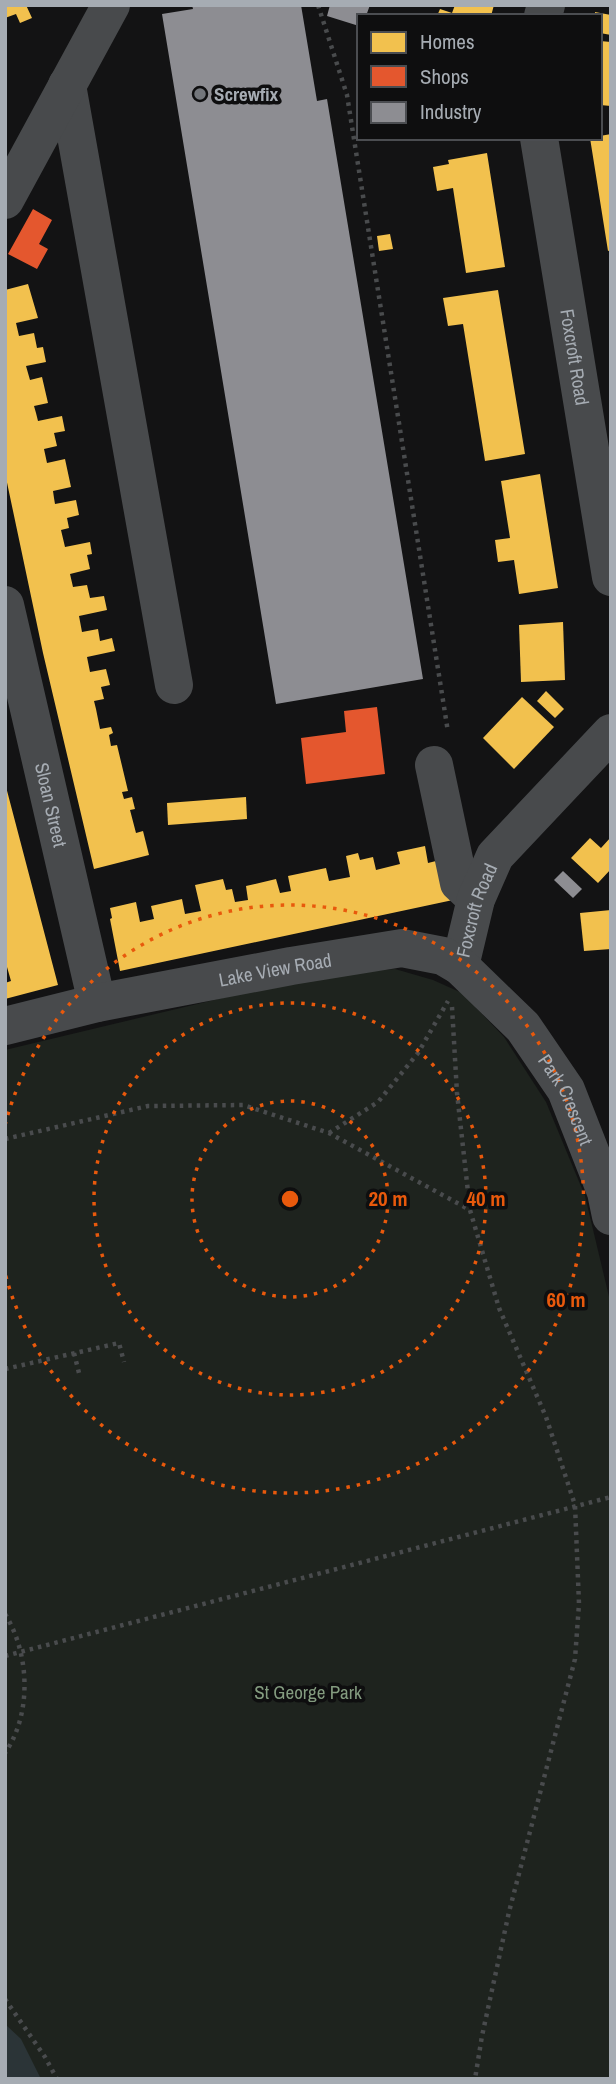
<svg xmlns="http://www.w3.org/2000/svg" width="616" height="2084" viewBox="0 0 616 2084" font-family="'Archivo Narrow',sans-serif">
	<rect width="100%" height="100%" fill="#131314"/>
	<path fill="#1e231e" d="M 395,969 L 433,980 L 462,993 L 504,1037 L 546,1102 L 585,1196 L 611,1305 L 611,2079 L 5,2079 L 5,1050 L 310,977 Z"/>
	<path fill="#2b3437" d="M 5,2024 L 21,2039 L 41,2079 L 5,2079 Z"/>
	<g fill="#f2c14e">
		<path d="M 5,5 L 26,5 L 32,18 L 20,23 L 16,14 L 5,18 Z"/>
		<path d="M 455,5 L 494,5 L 491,16 L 437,16 L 440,9 L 452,13 Z"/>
		<path d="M 595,12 L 611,15 L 611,35 L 600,33 L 600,16 L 595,16 Z"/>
		<path d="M 600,41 L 611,42 L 611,106 L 600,105 Z"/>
		<path d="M 611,134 L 611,250 L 608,251 L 590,138 L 600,138 L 600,136 Z"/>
		<path d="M 487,153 L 505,267 L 466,273 L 453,188 L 437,191 L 433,167 L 449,164 L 448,160 Z"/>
		<path d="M 390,234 L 393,249 L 379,251 L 377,236 Z"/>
		<path d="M 28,284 L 38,318 L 16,323 L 19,336 L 34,333 L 37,348 L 43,347 L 46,362 L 26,366 L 30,380 L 42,377 L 48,403 L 34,406 L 36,413 L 38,421 L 62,416 L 65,431 L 54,433 L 57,446 L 44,449 L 47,463 L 65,459 L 71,487 L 53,491 L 54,498 L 55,504 L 76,500 L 79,515 L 67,518 L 69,528 L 61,530 L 65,547 L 90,542 L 92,554 L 87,555 L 90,569 L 70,574 L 73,587 L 87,585 L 90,598 L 104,596 L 107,610 L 79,616 L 82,632 L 98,629 L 100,641 L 112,638 L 115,651 L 87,657 L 90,672 L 106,669 L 110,685 L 101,687 L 104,699 L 94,701 L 96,709 L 100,729 L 111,727 L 113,733 L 109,735 L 111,746 L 117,745 L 128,791 L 122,792 L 124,799 L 132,797 L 135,809 L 130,810 L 136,833 L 143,831 L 149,855 L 94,869 L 43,653 L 5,473 L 5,290 Z"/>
		<path d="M 498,290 L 525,454 L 485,461 L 463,324 L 448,326 L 443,298 Z"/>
		<path d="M 540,474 L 558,588 L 519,594 L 514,560 L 498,562 L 495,540 L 510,538 L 501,481 Z"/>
		<path d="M 563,622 L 565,680 L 521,682 L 519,625 Z"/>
		<path d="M 546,691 L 564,709 L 555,718 L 537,701 Z"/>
		<path d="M 522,697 L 554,727 L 514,769 L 483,738 Z"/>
		<path d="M 5,783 L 58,985 L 5,999 L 5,983 L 11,981 L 5,960 Z"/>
		<path d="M 246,797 L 247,819 L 168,825 L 167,803 Z"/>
		<path d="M 611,837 L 611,869 L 598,883 L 571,858 L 590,838 L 601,848 Z"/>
		<path d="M 425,846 L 428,863 L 444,859 L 453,900 L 120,971 L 110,919 L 112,918 L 110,908 L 136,902 L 140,922 L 154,919 L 151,906 L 182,899 L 185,914 L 201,911 L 195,885 L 223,879 L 226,890 L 232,889 L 235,902 L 248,900 L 246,886 L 276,879 L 280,893 L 291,891 L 288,876 L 326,868 L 329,881 L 350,877 L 346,856 L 358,853 L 360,860 L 373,857 L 376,870 L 400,864 L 397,852 Z"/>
		<path d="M 611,910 L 611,949 L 584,951 L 580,913 Z"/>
	</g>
	<g fill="#e4572e">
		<path d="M 33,209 L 52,220 L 39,244 L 48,249 L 37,269 L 8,254 Z"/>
		<path d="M 377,707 L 385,774 L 306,784 L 301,738 L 346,732 L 344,711 Z"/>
	</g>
	<g fill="#8d8d92">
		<path d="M 192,5 L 301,5 L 317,101 L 327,99 L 423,679 L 276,704 L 162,14 L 193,9 Z"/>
		<path d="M 330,5 L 370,5 L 366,16 L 359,16 L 359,26 L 327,16 Z"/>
		<path d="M 563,871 L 582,889 L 573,898 L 554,880 Z"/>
	</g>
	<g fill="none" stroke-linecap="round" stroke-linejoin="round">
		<g stroke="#494b4d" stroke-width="4.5" stroke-dasharray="3.5 5" stroke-linecap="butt">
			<path d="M 318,5 L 347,95 L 448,732"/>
			<path d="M 452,1007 L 457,1093 L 470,1210"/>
			<path d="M 329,1133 L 378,1102 L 418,1053 L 448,1001"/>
			<path d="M 5,1139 L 148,1106 L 243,1105 L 329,1133 L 470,1210 L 499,1308 L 546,1417 L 575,1505 L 579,1604 L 575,1659 L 509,1912 L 482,2036 L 475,2079"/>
			<path d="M 74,1353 L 79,1373"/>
			<path d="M 5,1369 L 119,1343 L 124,1362"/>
			<path d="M 5,1614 C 30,1654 32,1714 5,1753"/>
			<path d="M 5,1656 L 611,1497"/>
			<path d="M 5,1999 L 45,2057 L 57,2079"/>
		</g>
		<g stroke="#484a4c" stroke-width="38">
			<path d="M 543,16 L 546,5"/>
			<path d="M 67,85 L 174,685"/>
			<path id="s1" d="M 539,138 L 611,577"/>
			<path d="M 5,200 L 111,5"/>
			<path id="s2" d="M 5,605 L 97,1003"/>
			<path d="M 434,765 L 459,883 L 476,899"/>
			<path id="s3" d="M 460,966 L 476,899 L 495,856 L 611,733"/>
			<path id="s4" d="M 5,1026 L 97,1003 L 291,966 L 402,948 L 443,956 L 460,966 L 523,1027 L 566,1090 L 606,1192 L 611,1216"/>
		</g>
	</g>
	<g fill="none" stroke="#e8590c" stroke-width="3.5" stroke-dasharray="3.5 7">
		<circle cx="290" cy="1199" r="98"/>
		<circle cx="290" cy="1199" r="196"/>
		<path d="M5 1125A294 294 0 1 1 5 1273"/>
	</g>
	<circle fill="#73767b" stroke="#0e0e0f" stroke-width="2.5" cx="200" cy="94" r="7"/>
	<g text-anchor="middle" stroke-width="7" stroke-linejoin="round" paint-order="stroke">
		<g font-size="19" font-weight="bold" fill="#a6acb3" stroke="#0e0e0f" text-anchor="start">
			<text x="214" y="101">Screwfix</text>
		</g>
		<g font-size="19" fill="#a6acb3" stroke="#0e0e0f">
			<text dy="7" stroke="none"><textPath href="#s1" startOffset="222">Foxcroft Road</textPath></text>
			<text dy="7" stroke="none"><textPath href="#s2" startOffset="205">Sloan Street</textPath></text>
			<text dy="7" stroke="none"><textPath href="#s3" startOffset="58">Foxcroft Road</textPath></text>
			<text dy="7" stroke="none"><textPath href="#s4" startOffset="276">Lake View Road</textPath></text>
			<text dy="7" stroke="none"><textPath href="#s4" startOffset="639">Park Crescent</textPath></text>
		</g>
		<g font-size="19" fill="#839b7f" stroke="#0e0e0f">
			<text x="308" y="1699">St George Park</text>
		</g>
	</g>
	<circle cx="290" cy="1199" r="10" fill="#e8590c" stroke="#0e0e0f" stroke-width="3.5"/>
	<g font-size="21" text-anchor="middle" font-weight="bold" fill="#e8590c" stroke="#0e0e0f" stroke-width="7" stroke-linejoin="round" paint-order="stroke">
		<text x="388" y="1206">20 m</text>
		<text x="486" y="1206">40 m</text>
		<text x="566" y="1307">60 m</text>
	</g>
	<rect width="616" height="2084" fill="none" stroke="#a6acb3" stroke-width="14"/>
	<rect x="357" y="14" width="245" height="126" fill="#0e0e0f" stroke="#4b4d51" stroke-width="2"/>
	<rect x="371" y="32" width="35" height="21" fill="#f2c14e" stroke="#4b4d51" stroke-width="2"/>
	<text x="420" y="49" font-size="21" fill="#a6acb3">Homes</text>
	<rect x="371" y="66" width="35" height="21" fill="#e4572e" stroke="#4b4d51" stroke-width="2"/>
	<text x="420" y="84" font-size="21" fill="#a6acb3">Shops</text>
	<rect x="371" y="102" width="35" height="21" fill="#8d8d92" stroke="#4b4d51" stroke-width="2"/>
	<text x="420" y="119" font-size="21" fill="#a6acb3">Industry</text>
</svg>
